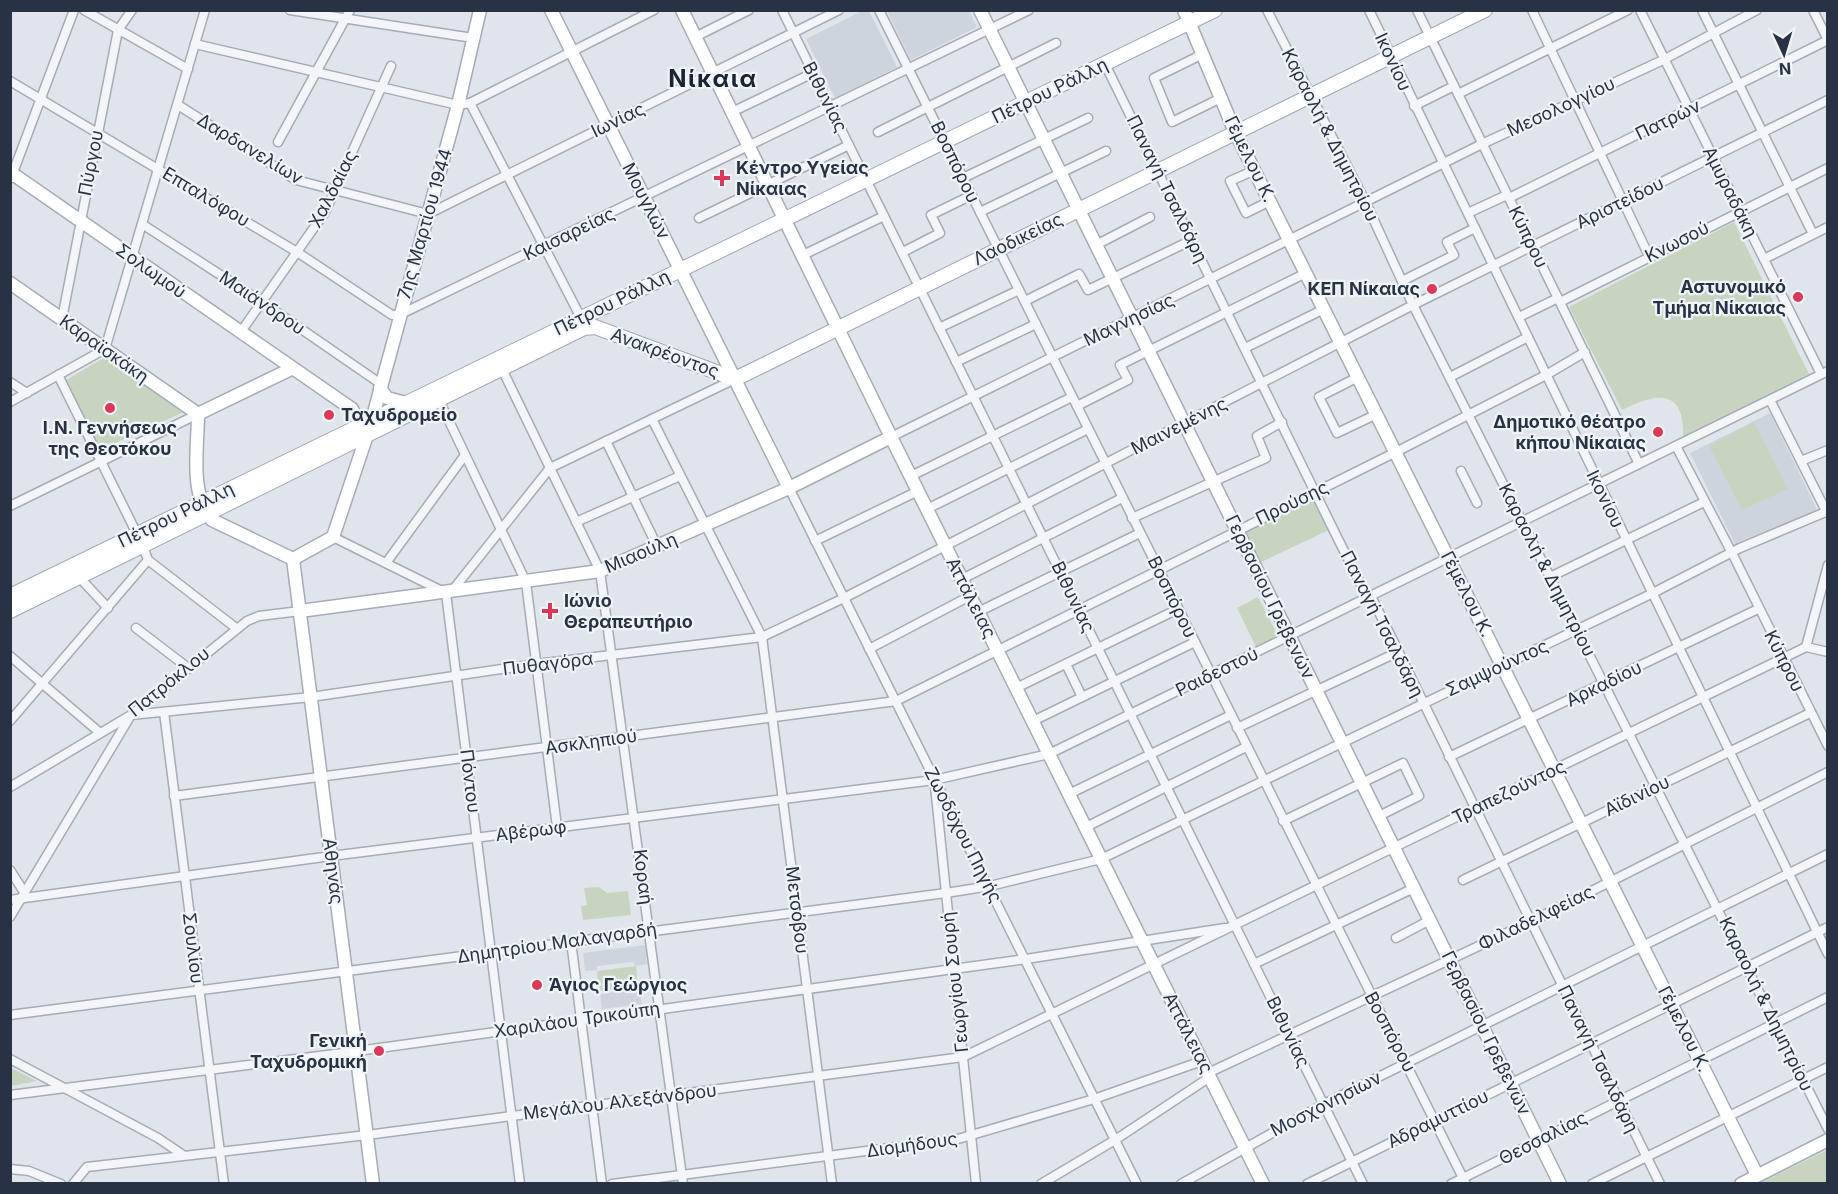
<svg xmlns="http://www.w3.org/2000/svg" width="1838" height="1194" viewBox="0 0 1838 1194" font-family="Inter,sans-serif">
	<rect width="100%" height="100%" fill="#e0e5eb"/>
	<g fill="#ced4dd">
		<path d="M 864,10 L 869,11 L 897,67 L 835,98 L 806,39 Z"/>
		<path d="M 887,11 L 969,11 L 977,27 L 911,60 Z"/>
		<path d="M 1770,413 L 1818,512 L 1738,550 L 1690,453 Z"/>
		<path d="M 645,945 L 647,964 L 635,966 L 634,962 L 597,966 L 597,970 L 585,971 L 583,953 Z"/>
		<path d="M 639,989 L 642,1004 L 602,1009 L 600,994 Z"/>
	</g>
	<g fill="#c7d5c0">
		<path d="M 1734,222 L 1809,374 L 1683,438 C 1685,387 1656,393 1622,410 L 1569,307 Z"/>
		<path d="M 107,356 L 184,412 L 100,450 L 66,380 Z"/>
		<path d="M 1754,422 L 1788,489 L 1742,510 L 1709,446 Z"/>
		<path d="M 1313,496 L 1329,530 L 1257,564 L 1242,530 Z"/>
		<path d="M 1258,597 L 1278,636 L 1256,647 L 1237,608 Z"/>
		<path d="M 599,887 L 607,893 L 628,891 L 631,915 L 583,920 L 581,906 L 587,905 L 584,888 Z"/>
		<path d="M 636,966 L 638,986 L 599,991 L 597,971 Z"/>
		<path d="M 10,1068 L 11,1068 L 37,1081 L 11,1086 Z"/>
		<path d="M 1827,1150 L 1827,1183 L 1760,1183 Z"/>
	</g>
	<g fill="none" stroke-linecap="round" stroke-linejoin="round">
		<defs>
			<g id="street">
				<path d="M 84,10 L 188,69"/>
				<path d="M 290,10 L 473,38"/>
				<path d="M 782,10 L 1363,1184"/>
				<path d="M 879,10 L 1466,1184"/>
				<path d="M 1267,10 L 1365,201 L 1413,305 L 1828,1129"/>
				<path d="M 1369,10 L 1828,954"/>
				<path d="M 1417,10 L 1639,464"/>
				<path d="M 1532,10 L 1649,256"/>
				<path d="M 1640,10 L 1821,374"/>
				<path d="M 1702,10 L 1813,234"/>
				<path d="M 1813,10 L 1828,40"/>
				<path d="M 695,37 L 749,10"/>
				<path d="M 195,44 L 458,105 L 470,103 L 654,10"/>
				<path d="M 1203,54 L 1154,78 L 1172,122 L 1221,98"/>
				<path d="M 1105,64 L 1335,533 L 1366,595 L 1371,596 L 1660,1184"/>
				<path d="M 10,81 L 297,252 L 392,315 L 399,315 L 1029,10"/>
				<path d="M 1458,94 L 1628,10"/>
				<path d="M 470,103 L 581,318"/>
				<path d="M 178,105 L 296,180 L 428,214 L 839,10"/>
				<path d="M 1414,106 L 1454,86"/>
				<path d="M 732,112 L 813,73"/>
				<path d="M 878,132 L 1056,43"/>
				<path d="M 278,142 L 350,10"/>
				<path d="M 1255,170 L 1230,181 L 1246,213 L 1270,201"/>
				<path d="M 11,178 L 74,10"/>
				<path d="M 963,178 L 1088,118"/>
				<path d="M 1509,198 L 1828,40"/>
				<path d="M 980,212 L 1106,151"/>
				<path d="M 1468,213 L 1507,195"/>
				<path d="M 699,218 L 849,145"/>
				<path d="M 142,224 L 262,302 L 381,384"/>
				<path d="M 1096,245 L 1150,217"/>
				<path d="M 903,252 L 940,233 L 931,215 L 972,195"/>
				<path d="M 803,255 L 884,216"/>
				<path d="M 1764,259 L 1828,227"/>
				<path d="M 1402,281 L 1454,255 L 1447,242 L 1475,228"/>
				<path d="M 1025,301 L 1079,274 L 1088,290 L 1192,240"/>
				<path d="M 1560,302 L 1828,168"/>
				<path d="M 1519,317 L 1558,298"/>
				<path d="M 62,319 L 118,30 L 132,10"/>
				<path d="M 939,328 L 1019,290"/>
				<path d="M 240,333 L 325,212 L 391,66"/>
				<path d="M 1245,348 L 1324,309"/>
				<path d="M 956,362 L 1036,324"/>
				<path d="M 502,369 L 600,571 L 683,1184"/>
				<path d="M 58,375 L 137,534"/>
				<path d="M 1358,377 L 1319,397 L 1337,433 L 1377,414"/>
				<path d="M 1450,377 L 1528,337"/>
				<path d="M 10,382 L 27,393"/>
				<path d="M 439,400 L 526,582 L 557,827"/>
				<path d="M 1770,400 L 1826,511"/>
				<path d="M 10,402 L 105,349 L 205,10"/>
				<path d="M 1077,406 L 1128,380 L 1120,365 L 1306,273"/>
				<path d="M 652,419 L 762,637 L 832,1184"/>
				<path d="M 891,437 L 1482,144 L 1663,60 L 1757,10"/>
				<path d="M 606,441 L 657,546"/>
				<path d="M 1676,446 L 1732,553 L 1828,746"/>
				<path d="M 1801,461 L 1828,450"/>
				<path d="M 1461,471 L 1477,503"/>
				<path d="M 911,476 L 1072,397"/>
				<path d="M 789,488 L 1137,1184"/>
				<path d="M 10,506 L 198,414"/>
				<path d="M 927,509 L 1088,429"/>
				<path d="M 1132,518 L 1266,458 L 1257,436 L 1282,422"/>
				<path d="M 576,522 L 680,476"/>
				<path d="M 333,537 L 446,593 L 520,1184"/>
				<path d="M 815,541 L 918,491"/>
				<path d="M 143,546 L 148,560 L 236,628"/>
				<path d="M 386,563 L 465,455"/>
				<path d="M 79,577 L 108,608"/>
				<path d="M 1550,577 L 1704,502"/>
				<path d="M 962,579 L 1122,498"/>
				<path d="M 452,591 L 550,468 L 735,379"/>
				<path d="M 978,612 L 1140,533"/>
				<path d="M 136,628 L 187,667"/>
				<path d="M 1806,647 L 1828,565"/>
				<path d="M 869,649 L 970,596"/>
				<path d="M 10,656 L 99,732"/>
				<path d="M 1066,664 L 1082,697"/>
				<path d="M 1016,688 L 1178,609"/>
				<path d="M 164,712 L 224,1184"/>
				<path d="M 10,721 L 148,560"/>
				<path d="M 1033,721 L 1195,642"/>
				<path d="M 1237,728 L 1398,652"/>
				<path d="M 1449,757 L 1758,609"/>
				<path d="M 935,786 L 976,1184"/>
				<path d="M 10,787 L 131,715 L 247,621 L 259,616 L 300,611"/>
				<path d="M 1069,794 L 1231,715"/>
				<path d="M 174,796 L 896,701 L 1396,452 L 1546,375 L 1585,352"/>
				<path d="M 1283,821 L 1403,763 L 1419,796 L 1379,816"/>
				<path d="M 1086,827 L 1246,747"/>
				<path d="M 10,870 L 24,892"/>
				<path d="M 1463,880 L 1810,713"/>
				<path d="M 10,900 L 331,856 L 934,780 L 1049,754 L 1828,371"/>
				<path d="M 10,917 L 131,715 L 311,697 L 536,664 L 762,637 L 844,598 L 1413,305 L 1828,100"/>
				<path d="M 1396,938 L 1430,920"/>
				<path d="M 571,941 L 602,1184"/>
				<path d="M 1254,964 L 1414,888"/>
				<path d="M 10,1015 L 946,893 L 990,886 L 1101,859 L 1651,594 L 1740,548 L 1828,511"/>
				<path d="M 10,1059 L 158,1138 L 183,1155"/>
				<path d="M 1208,1073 L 1532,921 L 1828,772"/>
				<path d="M 10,1095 L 343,1053 L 1026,959 L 1225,928"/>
				<path d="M 10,1169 L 29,1171 L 61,1184"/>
				<path d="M 73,1184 L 87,1167 L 367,1135 L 963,1057 L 1806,647 L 1828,652"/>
				<path d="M 612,1184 L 958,1139 L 1094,1099 L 1202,1061"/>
				<path d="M 1041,1184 L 1115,1140 L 1210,1077"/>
				<path d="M 1181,1184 L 1324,1104 L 1828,854"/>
				<path d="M 1307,1184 L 1828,927"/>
				<path d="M 1451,1184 L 1828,997"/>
				<path d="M 1592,1184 L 1828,1067"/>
			</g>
			<g id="secondary">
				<path d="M 551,10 L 789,488"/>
				<path d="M 682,10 L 891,437 L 1263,1184"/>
				<path d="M 980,10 L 1560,1184"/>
				<path d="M 1184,10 L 1235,132 L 1757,1175"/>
				<path d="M 10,172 L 352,409 L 364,432"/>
				<path d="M 10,283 L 198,414"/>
				<path d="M 380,388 L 387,398 L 406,403"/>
				<path d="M 198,414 C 198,447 189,494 212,520 L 293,559"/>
				<path d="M 198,414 L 291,369"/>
				<path d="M 293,559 L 373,1184"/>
				<path d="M 293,559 L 333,537 L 372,420 L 458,105 L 480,10"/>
				<path d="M 300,611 L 600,571 L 789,488 L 891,437"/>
				<path d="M 1741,1184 L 1828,1140"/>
			</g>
			<g id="primary">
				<path d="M 10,596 L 1215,10"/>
				<path d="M 10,611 L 584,328 L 595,327 L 735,379 L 1485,10"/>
			</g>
		</defs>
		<use href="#street" stroke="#a5acb6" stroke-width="11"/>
		<use href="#secondary" stroke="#a5acb6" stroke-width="15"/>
		<use href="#primary" stroke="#9ea9b7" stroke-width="16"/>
		<use href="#street" stroke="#f3f5f8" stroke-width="8"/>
		<use href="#secondary" stroke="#fff" stroke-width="12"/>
		<use href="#primary" stroke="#fff" stroke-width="14"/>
	</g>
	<g fill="#db3959" stroke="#f0f4f8" stroke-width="2">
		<path d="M719 169h6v6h6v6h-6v6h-6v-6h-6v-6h6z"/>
		<circle cx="1432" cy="289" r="6"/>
		<circle cx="1798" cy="297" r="6"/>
		<circle cx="110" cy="408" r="6"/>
		<circle cx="329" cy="415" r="6"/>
		<circle cx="1658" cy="432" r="6"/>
		<path d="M547 602h6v6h6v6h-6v6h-6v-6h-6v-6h6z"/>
		<circle cx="537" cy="985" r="6"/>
		<circle cx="379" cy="1051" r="6"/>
	</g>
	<g text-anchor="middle" stroke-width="4.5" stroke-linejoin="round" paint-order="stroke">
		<g font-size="18" fill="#273344" stroke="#f0f4f8">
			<text transform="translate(1393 62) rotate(65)" y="6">Ικονίου</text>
			<text transform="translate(1050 91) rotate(-26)" y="6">Πέτρου Ράλλη</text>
			<text transform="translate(825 97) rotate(63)" y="6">Βιθυνίας</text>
			<text transform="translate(1561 107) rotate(-25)" y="6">Μεσολογγίου</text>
			<text transform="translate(618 120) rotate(-26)" y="6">Ιωνίας</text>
			<text transform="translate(1668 120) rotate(-26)" y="6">Πατρών</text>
			<text transform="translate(1330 135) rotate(63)" y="6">Καραολή &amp; Δημητρίου</text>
			<text transform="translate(250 149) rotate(31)" y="6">Δαρδανελίων</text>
			<text transform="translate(1250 159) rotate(64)" y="6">Γέμελου Κ.</text>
			<text transform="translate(955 162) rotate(64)" y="6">Βοσπόρου</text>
			<text transform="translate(91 163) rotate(-79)" y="6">Πύργου</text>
			<text transform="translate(333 189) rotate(-63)" y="6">Χαλδαίας</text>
			<text transform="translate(1167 189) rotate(64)" y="6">Παναγή Τσαλδάρη</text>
			<text transform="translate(1730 192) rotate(63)" y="6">Αμυραδάκη</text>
			<text transform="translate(206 197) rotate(31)" y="6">Επταλόφου</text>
			<text transform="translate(646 201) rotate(63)" y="6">Μουγλών</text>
			<text transform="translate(1620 203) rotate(-26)" y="6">Αριστείδου</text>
			<text transform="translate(425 224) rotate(-74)" y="6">7ης Μαρτίου 1944</text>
			<text transform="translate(569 234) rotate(-26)" y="6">Καισαρείας</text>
			<text transform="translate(1528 237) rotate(64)" y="6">Κύπρου</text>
			<text transform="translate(1018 239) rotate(-26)" y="6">Λαοδικείας</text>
			<text transform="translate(1677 242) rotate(-27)" y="6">Κνωσού</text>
			<text transform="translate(151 271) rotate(35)" y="6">Σολωμού</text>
			<text transform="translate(262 303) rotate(34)" y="6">Μαιάνδρου</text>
			<text transform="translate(612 303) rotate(-26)" y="6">Πέτρου Ράλλη</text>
			<text transform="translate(1129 320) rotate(-26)" y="6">Μαγνησίας</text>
			<text transform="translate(104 349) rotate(35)" y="6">Καραϊσκάκη</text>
			<text transform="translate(665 353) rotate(20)" y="6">Ανακρέοντος</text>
			<text transform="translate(1179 426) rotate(-27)" y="6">Μαινεμένης</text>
			<text transform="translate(1605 499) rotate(64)" y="6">Ικονίου</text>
			<text transform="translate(1292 503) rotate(-26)" y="6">Προύσης</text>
			<text transform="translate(176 515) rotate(-26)" y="6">Πέτρου Ράλλη</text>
			<text transform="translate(641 553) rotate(-23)" y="6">Μιαούλη</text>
			<text transform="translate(1547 570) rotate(63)" y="6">Καραολή &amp; Δημητρίου</text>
			<text transform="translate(1467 594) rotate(63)" y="6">Γέμελου Κ.</text>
			<text transform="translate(1073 597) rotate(64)" y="6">Βιθυνίας</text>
			<text transform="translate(1172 597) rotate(64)" y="6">Βοσπόρου</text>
			<text transform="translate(1270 597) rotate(64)" y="6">Γερβασίου Γρεβενών</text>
			<text transform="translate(971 598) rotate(63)" y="6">Αττάλειας</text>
			<text transform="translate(1382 624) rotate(63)" y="6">Παναγή Τσαλδάρη</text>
			<text transform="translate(1784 661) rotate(63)" y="6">Κύπρου</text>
			<text transform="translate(548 664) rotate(-7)" y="6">Πυθαγόρα</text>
			<text transform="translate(1497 668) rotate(-25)" y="6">Σαμψούντος</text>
			<text transform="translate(1217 672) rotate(-26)" y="6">Ραιδεστού</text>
			<text transform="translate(169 682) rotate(-39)" y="6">Πατρόκλου</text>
			<text transform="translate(1604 684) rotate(-26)" y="6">Αρκαδίου</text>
			<text transform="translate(591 742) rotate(-8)" y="6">Ασκληπιού</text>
			<text transform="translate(470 781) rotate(83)" y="6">Πόντου</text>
			<text transform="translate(1509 792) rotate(-26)" y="6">Τραπεζούντος</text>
			<text transform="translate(1637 796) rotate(-26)" y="6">Αϊδινίου</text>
			<text transform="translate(531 831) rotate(-7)" y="6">Αβέρωφ</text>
			<text transform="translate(963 835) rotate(63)" y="6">Ζωοδόχου Πηγής</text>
			<text transform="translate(333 871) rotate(83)" y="6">Αθηνάς</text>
			<text transform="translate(643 877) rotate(83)" y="6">Κοραή</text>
			<text transform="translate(797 910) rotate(83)" y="6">Μετσόβου</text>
			<text transform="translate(1536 918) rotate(-26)" y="6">Φιλαδελφείας</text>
			<text transform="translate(557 943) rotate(-8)" y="6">Δημητρίου Μαλαγαρδή</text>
			<text transform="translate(193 948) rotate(83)" y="6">Σουλίου</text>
			<text transform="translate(955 982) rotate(-96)" y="6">Γεωργίου Σουρή</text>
			<text transform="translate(1766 1004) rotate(64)" y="6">Καραολή &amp; Δημητρίου</text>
			<text transform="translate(577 1020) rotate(-8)" y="6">Χαριλάου Τρικούπη</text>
			<text transform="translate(1684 1029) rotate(63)" y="6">Γέμελου Κ.</text>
			<text transform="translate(1288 1032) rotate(64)" y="6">Βιθυνίας</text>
			<text transform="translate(1390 1032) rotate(62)" y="6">Βοσπόρου</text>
			<text transform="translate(1188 1033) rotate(63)" y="6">Αττάλειας</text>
			<text transform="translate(1486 1033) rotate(64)" y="6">Γερβασίου Γρεβενών</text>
			<text transform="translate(1598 1059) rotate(64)" y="6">Παναγή Τσαλδάρη</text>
			<text transform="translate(620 1102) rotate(-7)" y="6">Μεγάλου Αλεξάνδρου</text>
			<text transform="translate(1326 1104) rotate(-27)" y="6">Μοσχονησίων</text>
			<text transform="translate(1438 1119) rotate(-26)" y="6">Αδραμυττίου</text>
			<text transform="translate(1543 1138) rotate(-27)" y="6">Θεσσαλίας</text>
			<text transform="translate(912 1145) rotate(-8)" y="6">Διομήδους</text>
		</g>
		<g font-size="18" font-weight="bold" fill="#273344" stroke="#f0f4f8" text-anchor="start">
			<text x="736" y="174">Κέντρο Υγείας<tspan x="736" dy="21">Νίκαιας</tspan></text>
			<text x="1786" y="293" text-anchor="end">Αστυνομικό<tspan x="1786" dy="21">Τμήμα Νίκαιας</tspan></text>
			<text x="1420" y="295" text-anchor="end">ΚΕΠ Νίκαιας</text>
			<text x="341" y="421">Ταχυδρομείο</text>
			<text x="1646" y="428" text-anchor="end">Δημοτικό θέατρο<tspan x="1646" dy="21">κήπου Νίκαιας</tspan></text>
			<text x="110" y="434" text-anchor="middle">Ι.Ν. Γεννήσεως<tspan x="110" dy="21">της Θεοτόκου</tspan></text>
			<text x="564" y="607">Ιώνιο<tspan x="564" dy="21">Θεραπευτήριο</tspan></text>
			<text x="549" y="991">Άγιος Γεώργιος</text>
			<text x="367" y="1047" text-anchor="end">Γενική<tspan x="367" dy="21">Ταχυδρομική</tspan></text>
		</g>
		<g font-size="24" font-weight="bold" letter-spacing="1.5" fill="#192434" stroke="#f0f4f8">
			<text x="713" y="87">Νίκαια</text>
		</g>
	</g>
	<rect width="1838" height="1194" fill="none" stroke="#273344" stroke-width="24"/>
	<g transform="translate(1784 54) rotate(176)" stroke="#f0f4f8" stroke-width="4.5" paint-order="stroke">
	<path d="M0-4.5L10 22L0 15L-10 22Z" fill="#273344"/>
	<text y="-9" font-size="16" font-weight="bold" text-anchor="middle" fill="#273344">N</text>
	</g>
</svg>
